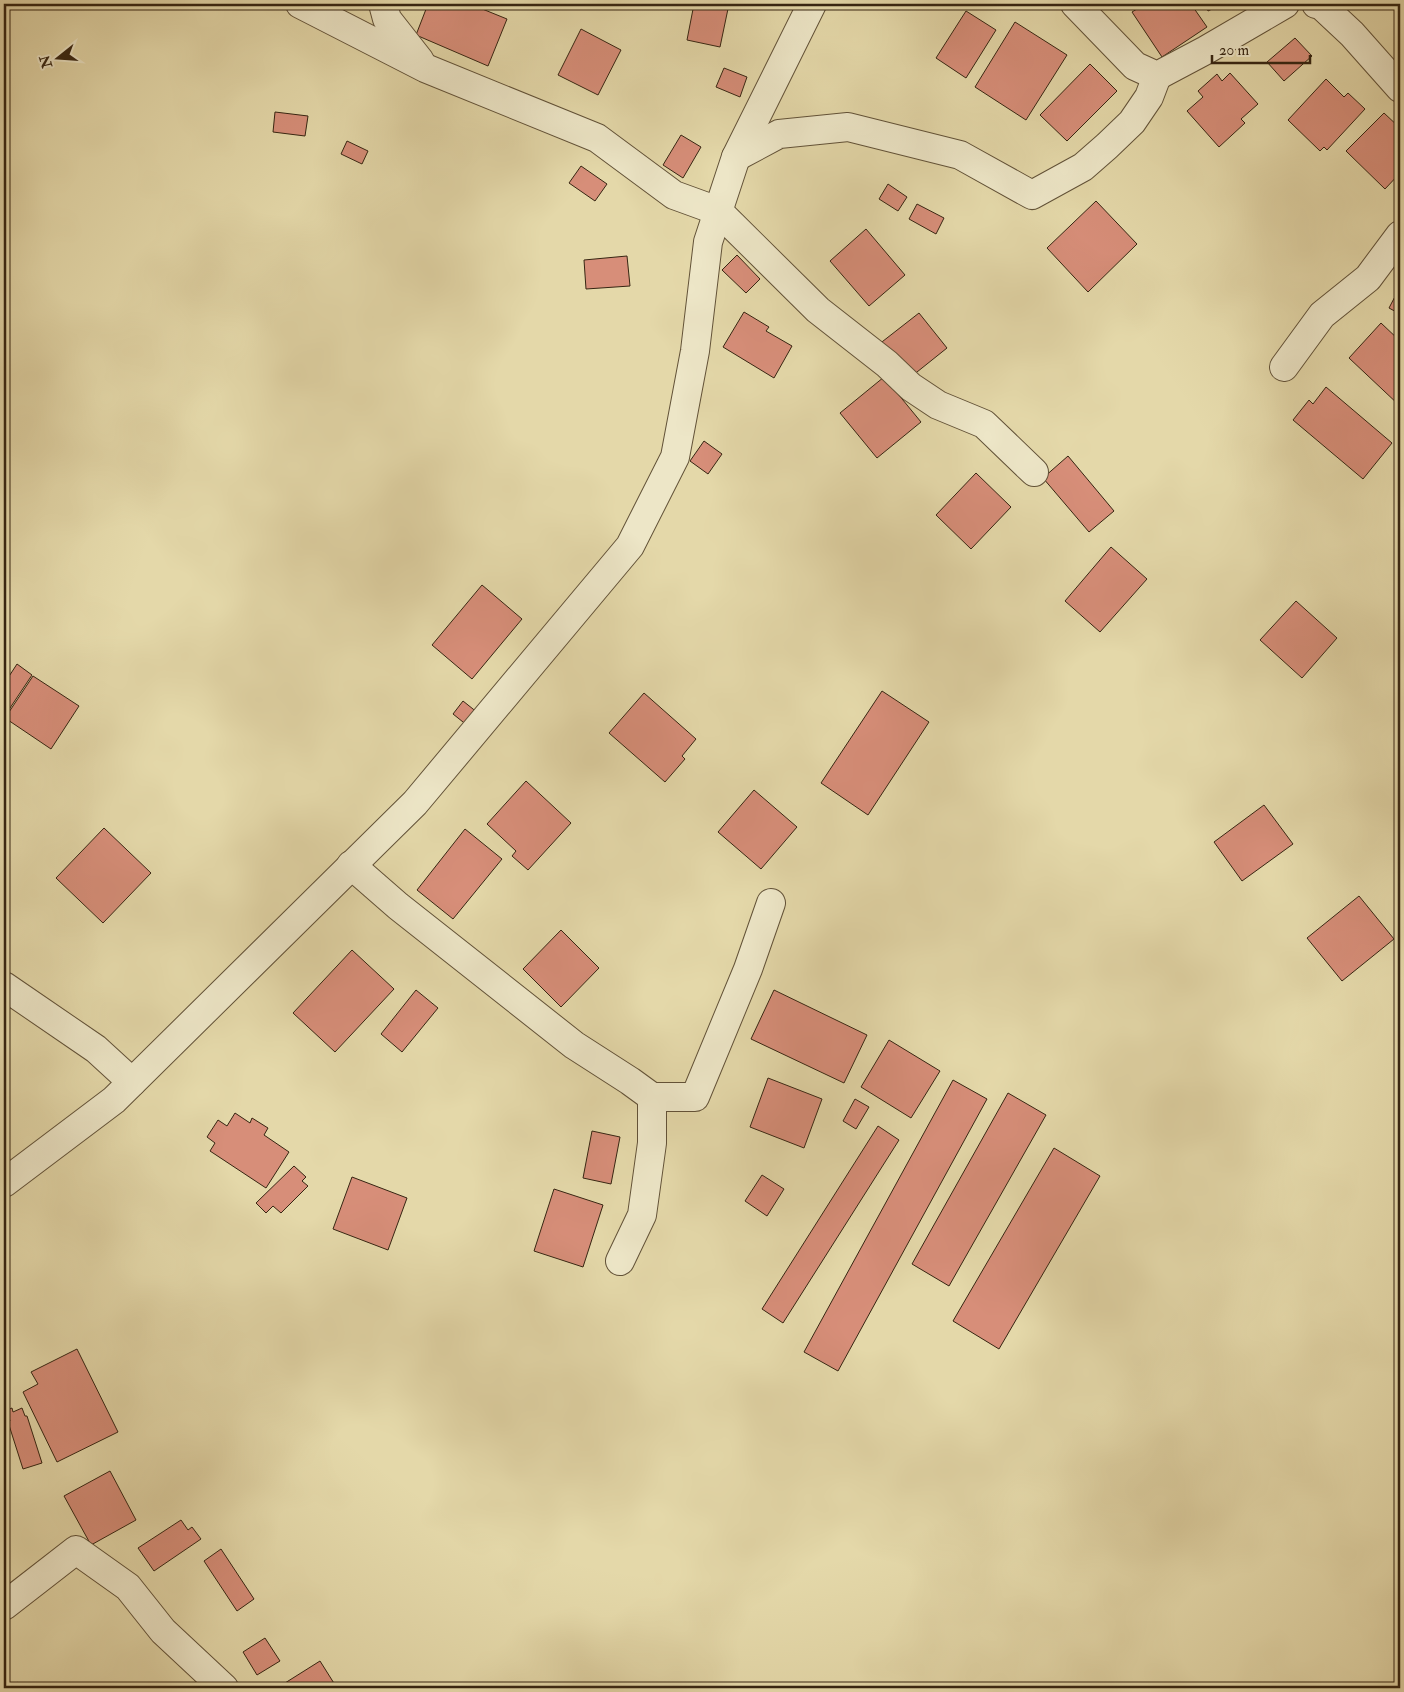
<svg xmlns="http://www.w3.org/2000/svg" width="1404" height="1692" viewBox="0 0 1404 1692" font-family="'IM FELL Double Pica',serif">
	<rect width="100%" height="100%" fill="#e4d8a9"/>
	<filter id="stains"><feTurbulence type="fractalNoise" baseFrequency=".004" numOctaves="4"/><feColorMatrix values="0 0 0 0 .2 0 0 0 0 .09 0 0 0 0 .02 0 0 0 .5 -.17"/></filter>
	<radialGradient id="worn" r=".72"><stop offset=".6" stop-color="#630" stop-opacity="0"/><stop offset="1" stop-color="#630" stop-opacity=".3"/></radialGradient>
	<g fill="#d78e79" stroke="#362512">
		<path d="M 428,4 L 470,4 L 507,19 L 488,66 L 416,35 Z"/>
		<path d="M 694,4 L 729,4 L 720,47 L 687,40 Z"/>
		<path d="M 1145,4 L 1191,4 L 1207,27 L 1162,57 L 1132,12 Z"/>
		<path d="M 1205,4 L 1222,4 L 1208,11 Z"/>
		<path d="M 966,11 L 996,30 L 966,78 L 936,58 Z"/>
		<path d="M 1015,22 L 1067,55 L 1026,120 L 975,87 Z"/>
		<path d="M 581,29 L 621,50 L 598,95 L 558,75 Z"/>
		<path d="M 1295,38 L 1312,56 L 1284,81 L 1267,62 Z"/>
		<path d="M 1090,64 L 1117,91 L 1067,141 L 1040,115 Z"/>
		<path d="M 724,68 L 747,77 L 740,97 L 716,87 Z"/>
		<path d="M 1230,73 L 1258,104 L 1241,119 L 1245,123 L 1219,147 L 1187,111 L 1203,97 L 1198,91 L 1217,74 L 1222,81 Z"/>
		<path d="M 1326,79 L 1344,97 L 1348,93 L 1365,109 L 1327,150 L 1324,147 L 1320,151 L 1288,120 Z"/>
		<path d="M 275,112 L 308,116 L 305,136 L 273,132 Z"/>
		<path d="M 1384,113 L 1400,128 L 1400,173 L 1385,189 L 1346,151 Z"/>
		<path d="M 681,135 L 701,147 L 683,178 L 663,165 Z"/>
		<path d="M 347,141 L 368,151 L 362,164 L 341,154 Z"/>
		<path d="M 581,166 L 607,184 L 595,201 L 569,183 Z"/>
		<path d="M 888,184 L 907,197 L 898,211 L 879,199 Z"/>
		<path d="M 1096,201 L 1137,244 L 1088,292 L 1047,248 Z"/>
		<path d="M 917,204 L 944,218 L 936,234 L 909,219 Z"/>
		<path d="M 866,229 L 905,275 L 869,306 L 830,261 Z"/>
		<path d="M 737,255 L 760,279 L 746,293 L 722,270 Z"/>
		<path d="M 627,256 L 630,286 L 586,289 L 584,260 Z"/>
		<path d="M 1400,287 L 1400,314 L 1389,308 Z"/>
		<path d="M 744,312 L 769,327 L 766,331 L 792,346 L 774,378 L 723,347 Z"/>
		<path d="M 919,313 L 947,348 L 907,380 L 878,345 Z"/>
		<path d="M 1381,323 L 1400,341 L 1400,406 L 1349,358 Z"/>
		<path d="M 884,377 L 921,422 L 877,458 L 840,413 Z"/>
		<path d="M 1326,387 L 1392,443 L 1363,479 L 1293,420 L 1309,400 L 1313,404 Z"/>
		<path d="M 704,441 L 722,454 L 708,474 L 690,461 Z"/>
		<path d="M 1068,456 L 1114,511 L 1089,532 L 1043,478 Z"/>
		<path d="M 976,473 L 1011,507 L 971,549 L 936,515 Z"/>
		<path d="M 1111,547 L 1147,579 L 1100,632 L 1065,601 Z"/>
		<path d="M 482,585 L 522,619 L 472,679 L 432,645 Z"/>
		<path d="M 1296,601 L 1337,638 L 1302,678 L 1260,640 Z"/>
		<path d="M 17,664 L 32,675 L 4,717 L 4,684 Z"/>
		<path d="M 33,676 L 79,706 L 51,749 L 5,718 Z"/>
		<path d="M 882,691 L 929,722 L 868,815 L 821,783 Z"/>
		<path d="M 644,693 L 696,739 L 682,756 L 685,759 L 665,782 L 609,733 Z"/>
		<path d="M 463,701 L 478,713 L 468,726 L 453,714 Z"/>
		<path d="M 526,781 L 571,823 L 528,870 L 512,856 L 516,851 L 487,824 Z"/>
		<path d="M 754,790 L 797,827 L 761,869 L 718,832 Z"/>
		<path d="M 1264,805 L 1293,844 L 1242,881 L 1214,842 Z"/>
		<path d="M 104,828 L 151,873 L 103,923 L 56,878 Z"/>
		<path d="M 465,829 L 502,859 L 453,919 L 417,890 Z"/>
		<path d="M 1359,896 L 1394,939 L 1342,981 L 1307,938 Z"/>
		<path d="M 561,930 L 599,968 L 561,1007 L 523,969 Z"/>
		<path d="M 352,950 L 394,989 L 335,1052 L 293,1013 Z"/>
		<path d="M 416,990 L 438,1008 L 402,1052 L 381,1034 Z"/>
		<path d="M 774,990 L 867,1035 L 844,1083 L 751,1039 Z"/>
		<path d="M 889,1040 L 940,1071 L 911,1118 L 861,1087 Z"/>
		<path d="M 768,1078 L 822,1099 L 804,1148 L 750,1127 Z"/>
		<path d="M 953,1080 L 987,1099 L 838,1371 L 804,1352 Z"/>
		<path d="M 1008,1093 L 1046,1115 L 949,1286 L 912,1264 Z"/>
		<path d="M 855,1099 L 869,1107 L 856,1129 L 843,1121 Z"/>
		<path d="M 235,1113 L 250,1123 L 252,1118 L 268,1128 L 264,1135 L 289,1152 L 266,1188 L 210,1151 L 215,1143 L 207,1137 L 218,1120 L 227,1126 Z"/>
		<path d="M 878,1126 L 899,1140 L 783,1323 L 762,1309 Z"/>
		<path d="M 592,1131 L 620,1137 L 611,1184 L 583,1178 Z"/>
		<path d="M 1054,1148 L 1100,1176 L 999,1349 L 953,1321 Z"/>
		<path d="M 294,1166 L 306,1177 L 302,1181 L 308,1186 L 281,1213 L 273,1206 L 266,1213 L 256,1203 Z"/>
		<path d="M 762,1175 L 784,1189 L 767,1216 L 745,1201 Z"/>
		<path d="M 352,1177 L 407,1198 L 388,1250 L 333,1229 Z"/>
		<path d="M 554,1189 L 603,1205 L 583,1267 L 534,1251 Z"/>
		<path d="M 77,1349 L 118,1432 L 57,1462 L 23,1392 L 38,1384 L 31,1372 Z"/>
		<path d="M 12,1408 L 13,1412 L 22,1408 L 25,1416 L 27,1416 L 42,1463 L 23,1469 L 8,1422 L 10,1421 L 7,1410 Z"/>
		<path d="M 110,1471 L 136,1520 L 91,1545 L 64,1496 Z"/>
		<path d="M 181,1520 L 188,1530 L 192,1527 L 201,1539 L 154,1571 L 138,1548 Z"/>
		<path d="M 221,1549 L 254,1599 L 237,1611 L 204,1561 Z"/>
		<path d="M 265,1638 L 280,1661 L 257,1675 L 243,1652 Z"/>
		<path d="M 320,1661 L 337,1688 L 288,1688 L 285,1683 Z"/>
		<path d="M 17,1682 L 24,1688 L 12,1688 Z"/>
	</g>
	<g fill="none" stroke-linecap="round" stroke-linejoin="round">
		<defs>
			<g id="minor">
				<path d="M 300,4 L 425,68 L 597,138 L 674,195 L 718,211 L 818,310 L 887,364 L 911,387 L 938,405 L 984,424 L 1034,472"/>
				<path d="M 383,4 L 387,19 L 420,61"/>
				<path d="M 1075,4 L 1135,66 L 1157,76 L 1206,50 L 1285,4"/>
				<path d="M 1316,4 L 1321,5 L 1352,34 L 1400,88"/>
				<path d="M 736,157 L 779,134 L 848,127 L 960,155 L 1032,195 L 1083,167 L 1107,146 L 1132,122 L 1149,97 L 1157,76"/>
				<path d="M 1284,367 L 1322,315 L 1368,278 L 1400,235"/>
				<path d="M 351,865 L 398,906 L 574,1045 L 630,1081 L 652,1097 L 652,1143 L 642,1215 L 620,1261"/>
				<path d="M 4,986 L 96,1049 L 132,1082"/>
				<path d="M 652,1097 L 695,1097 L 748,969 L 771,903"/>
				<path d="M 4,1183 L 114,1100 L 415,803 L 630,546 L 675,457 L 695,351 L 708,242 L 736,157 L 812,4"/>
				<path d="M 4,1606 L 76,1550 L 128,1587 L 163,1631 L 224,1688"/>
			</g>
		</defs>
		<use href="#minor" stroke="#625238" stroke-width="30"/>
		<use href="#minor" stroke="#ede6c7" stroke-width="28"/>
	</g>
	<rect width="1404" height="1692" fill="none" stroke="#e4d8a9" stroke-width="20"/>
	<rect x="5" y="5" width="1394" height="1682" fill="none" stroke="#362512" stroke-width="2.5"/>
	<rect x="10" y="10" width="1384" height="1672" fill="none" stroke="#362512"/>
	<g transform="translate(58 58) rotate(253)" stroke="#ede6c7" stroke-width="4" paint-order="stroke">
	<path d="M0-4L9 19L0 12L-9 19Z" fill="#362512"/>
	<text y="-8" font-size="14" font-weight="bold" text-anchor="middle" fill="#362512">N</text>
	</g>
	<path d="M1212 55v8h98v-8" fill="none" stroke="#362512" stroke-width="2.5"/>
	<text x="1219" y="55" font-size="15" fill="#362512" stroke="#ede6c7" stroke-width="4" paint-order="stroke">20 m</text>
	<rect width="100%" height="100%" filter="url(#stains)"/>
	<rect width="100%" height="100%" fill="url(#worn)"/>
</svg>
